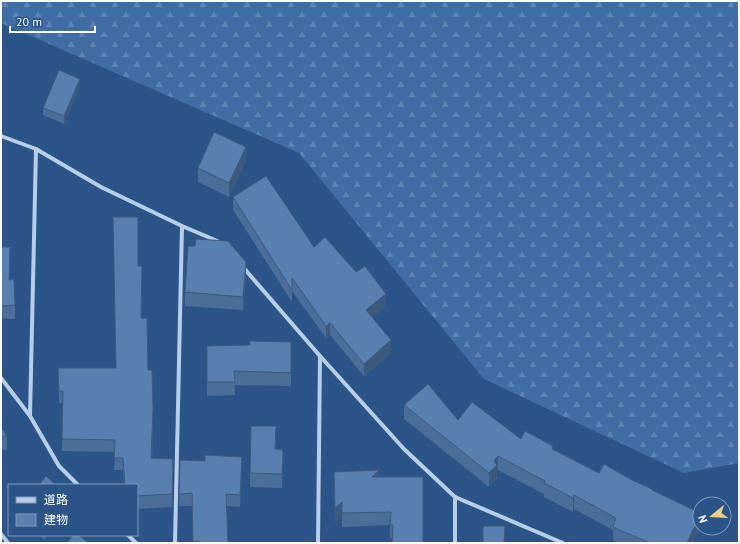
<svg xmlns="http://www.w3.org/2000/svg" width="740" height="544" viewBox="0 0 740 544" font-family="'PT Sans','Noto Sans JP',sans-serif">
	<defs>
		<pattern id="forest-firs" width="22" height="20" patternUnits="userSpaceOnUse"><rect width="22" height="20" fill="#406ea4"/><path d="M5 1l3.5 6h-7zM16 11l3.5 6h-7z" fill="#5d84b2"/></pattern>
	</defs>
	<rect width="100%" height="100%" fill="#2b5488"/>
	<path fill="url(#forest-firs)" d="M 1,1 L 739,1 L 739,463 L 684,473 L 484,379 L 299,153 L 1,23 Z"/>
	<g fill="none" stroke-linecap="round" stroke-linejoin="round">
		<g stroke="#b8cee8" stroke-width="4">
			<path d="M 1,136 L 36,149 L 101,187 L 182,226 L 222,243"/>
			<path d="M 242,266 L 320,356 L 404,449 L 455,497 L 563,543"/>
			<path d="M 1,378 L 30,416 L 59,466 L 78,485"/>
			<path d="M 30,416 L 36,149"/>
			<path d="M 455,497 L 455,543"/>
			<path d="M 1,534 L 8,543"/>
			<path d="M 128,535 L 136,543"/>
			<path d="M 175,543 L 182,226"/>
			<path d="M 318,543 L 320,356"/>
		</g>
	</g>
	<g fill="#4b6e98">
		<path d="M 80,86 L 64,124 L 43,115 L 43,108 Z"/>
		<path d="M 246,161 L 229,197 L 198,182 L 198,168 Z"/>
		<path d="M 233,197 L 356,272 L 386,306 L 372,317 L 391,353 L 364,376 L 330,335 L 326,338 L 292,291 L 292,302 L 233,210 Z"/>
		<path d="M 195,246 L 246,276 L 243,310 L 185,306 L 185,292 Z"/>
		<path d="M 1,247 L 10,261 L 9,280 L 15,305 L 15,319 L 1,319 Z"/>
		<path d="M 138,266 L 141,318 L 148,370 L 153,422 L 152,458 L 173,472 L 172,507 L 137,509 L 137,485 L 124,485 L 123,470 L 114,470 L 115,452 L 62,451 L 63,403 L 59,403 L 58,368 L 116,368 Z"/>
		<path d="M 291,342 L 291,386 L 235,385 L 235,395 L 207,396 L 207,346 L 250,345 Z"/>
		<path d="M 404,405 L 458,420 L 553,449 L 599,473 L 630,479 L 652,491 L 693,543 L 619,543 L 613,540 L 613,530 L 574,509 L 573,512 L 544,497 L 544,494 L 498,470 L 497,471 L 497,478 L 489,487 L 404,419 Z"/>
		<path d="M 1,427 L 7,436 L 7,450 L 1,450 Z"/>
		<path d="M 276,440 L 275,450 L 283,464 L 282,488 L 250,487 L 250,473 Z"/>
		<path d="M 180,460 L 242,469 L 240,507 L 227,506 L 228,543 L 193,543 L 192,506 L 179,506 Z"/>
		<path d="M 334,472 L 379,477 L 423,477 L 392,538 L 390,538 L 390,525 L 342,527 L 342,516 L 335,522 Z"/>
		<path d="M 39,535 L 49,535 L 45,540 Z"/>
	</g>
	<g fill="#3d5a7c">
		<path d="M 80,79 L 80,86 L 64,124 L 64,116 Z"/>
		<path d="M 246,147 L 246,161 L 229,197 L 229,183 Z"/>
		<path d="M 246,262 L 246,276 L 243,310 L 243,297 Z"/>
		<path d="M 386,294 L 386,306 L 366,322 L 366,310 Z"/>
		<path d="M 330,323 L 330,335 L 326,338 L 326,326 Z"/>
		<path d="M 391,340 L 391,353 L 364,376 L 364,364 Z"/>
		<path d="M 153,410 L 153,422 L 151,471 L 151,458 Z"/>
		<path d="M 283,450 L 283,464 L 282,488 L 282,474 Z"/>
		<path d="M 498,456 L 498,470 L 497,471 L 497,478 L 489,487 L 489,473 L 494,461 Z"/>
		<path d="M 242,457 L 242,469 L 240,507 L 240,495 Z"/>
		<path d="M 379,470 L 379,484 L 372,477 Z"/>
		<path d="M 574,495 L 574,509 L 573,512 L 573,498 Z"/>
		<path d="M 342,502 L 342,516 L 335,522 L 335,508 Z"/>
		<path d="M 700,515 L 700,528 L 693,543 L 687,543 Z"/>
		<path d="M 45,535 L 49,535 L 45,540 Z"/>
	</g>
	<g fill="#5780b1" stroke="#3d5a7c">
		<path d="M 59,70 L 80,79 L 64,116 L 43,108 Z"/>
		<path d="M 214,132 L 246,147 L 229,183 L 198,168 Z"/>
		<path d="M 266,176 L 314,247 L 325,237 L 356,272 L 365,266 L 386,294 L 366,310 L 391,340 L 364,364 L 330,323 L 326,326 L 292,278 L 292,290 L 233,197 Z"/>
		<path d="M 113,217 L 138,217 L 138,266 L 142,266 L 141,318 L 147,318 L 148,370 L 152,370 L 153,410 L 151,458 L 173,459 L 172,494 L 137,496 L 137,485 L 125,485 L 123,458 L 114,458 L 115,440 L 62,439 L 63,391 L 59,391 L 58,368 L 116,368 Z"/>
		<path d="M 196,239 L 228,241 L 246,262 L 243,297 L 185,292 L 188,246 L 195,246 Z"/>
		<path d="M 1,247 L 10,247 L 9,280 L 14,279 L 15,305 L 1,306 Z"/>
		<path d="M 250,341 L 291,342 L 291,373 L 234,371 L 235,382 L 207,382 L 207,346 L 250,345 Z"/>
		<path d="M 428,384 L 458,420 L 472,402 L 521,439 L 525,431 L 553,446 L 552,449 L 599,473 L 604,464 L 630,479 L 652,489 L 652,490 L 700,513 L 700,515 L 687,543 L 650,543 L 613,527 L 616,518 L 574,495 L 573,498 L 544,483 L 545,481 L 498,456 L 494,461 L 497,465 L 489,473 L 404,405 Z"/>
		<path d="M 251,426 L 276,426 L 275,449 L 283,450 L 282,474 L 250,473 Z"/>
		<path d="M 1,427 L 7,436 L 1,436 Z"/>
		<path d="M 205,455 L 242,457 L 240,495 L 226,494 L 228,543 L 199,543 L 199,541 L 193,541 L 192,493 L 179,494 L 180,460 L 205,461 Z"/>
		<path d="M 379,470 L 372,477 L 423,477 L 423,543 L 392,543 L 393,525 L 390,525 L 391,512 L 342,513 L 342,502 L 335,508 L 334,472 Z"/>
		<path d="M 46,476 L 56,485 L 39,485 Z"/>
		<path d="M 483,526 L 505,526 L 504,543 L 483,543 Z"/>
		<path d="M 73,535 L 78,535 L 89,543 L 67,543 Z"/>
	</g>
	<rect width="740" height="544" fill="none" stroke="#ffffff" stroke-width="4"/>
	<rect x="8" y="484" width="130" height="52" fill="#2b5488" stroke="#8098b8"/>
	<rect x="16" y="497" width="20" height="6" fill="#b8cee8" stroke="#8098b8"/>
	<text x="44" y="504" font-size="12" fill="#ffffff">道路</text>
	<rect x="16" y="514" width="20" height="12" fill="#5780b1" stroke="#8098b8"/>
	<text x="44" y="524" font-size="12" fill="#ffffff">建物</text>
	<g transform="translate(712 516) rotate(252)"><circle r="19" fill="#2b5488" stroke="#8098b8"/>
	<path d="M0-3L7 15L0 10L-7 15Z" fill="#eece80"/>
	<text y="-6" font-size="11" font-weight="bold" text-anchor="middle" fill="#ffffff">N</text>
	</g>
	<path d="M10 26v6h85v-6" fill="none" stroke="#ffffff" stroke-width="2"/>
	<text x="16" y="26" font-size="12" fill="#ffffff" stroke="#2b5488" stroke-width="3" paint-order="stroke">20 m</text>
</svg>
